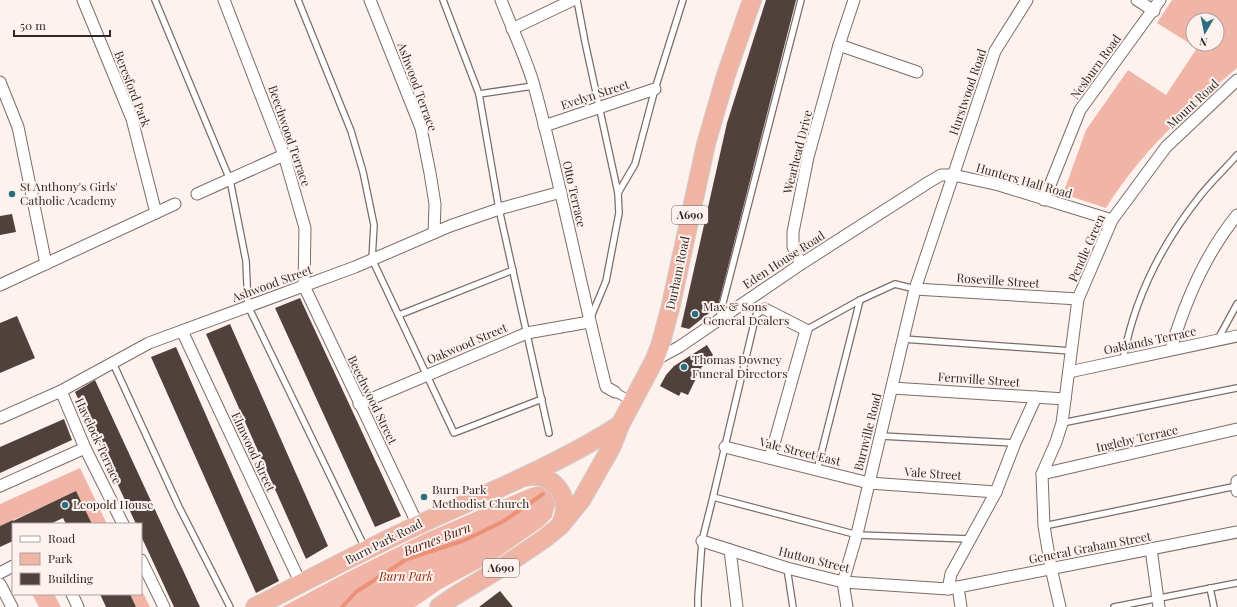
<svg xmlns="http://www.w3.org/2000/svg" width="1237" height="607" viewBox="0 0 1237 607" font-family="'Playfair Display',serif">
	<rect width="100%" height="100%" fill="#fef2ef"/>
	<g fill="#f0b5a6" fill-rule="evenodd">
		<path d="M 1172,0 L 1237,0 L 1237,68 C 1188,109 1140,153 1106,208 L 1063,194 L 1086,130 L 1128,70 L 1166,95 L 1197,48 L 1157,23 ZM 1193,20 L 1217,20 L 1217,44 L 1193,44 Z"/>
		<path d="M 80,468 L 107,524 L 92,524 L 76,492 L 0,526 L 0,504 Z"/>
		<path d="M 541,486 L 548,490 L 554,495 L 555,504 L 552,517 L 542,527 L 493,561 L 441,589 L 415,607 L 282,607 L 346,573 L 424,534 L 530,488 Z"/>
		<path d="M 141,589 L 150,607 L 136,607 L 130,594 L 141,594 Z"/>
		<path d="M 32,594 L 54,594 L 61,607 L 39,607 Z"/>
	</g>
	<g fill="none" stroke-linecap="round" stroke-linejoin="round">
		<path stroke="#ed9078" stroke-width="4" d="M 342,607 L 356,592 L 407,559 L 465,540 L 504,521 L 543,494"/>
	</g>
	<g fill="#50413d">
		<path d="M 766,0 L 796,0 L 718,306 L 689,329 L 681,327 L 727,123 Z"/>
		<path d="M 12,214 L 16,232 L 0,235 L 0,216 Z"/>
		<path d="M 300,298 L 401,516 L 375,527 L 275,308 Z"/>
		<path d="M 17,316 L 35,358 L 0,373 L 0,323 Z"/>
		<path d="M 230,324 L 328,546 L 306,559 L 206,334 Z"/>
		<path d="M 707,345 L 713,355 L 701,368 L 688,395 L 681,392 L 679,396 L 660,386 L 666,375 L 674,366 Z"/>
		<path d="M 176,347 L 279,581 L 256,593 L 151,357 Z"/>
		<path d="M 95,380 L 200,607 L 174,607 L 141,536 L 141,524 L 136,524 L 75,392 Z"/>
		<path d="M 64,419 L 72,440 L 0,473 L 0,447 Z"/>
		<path d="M 76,491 L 92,524 L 66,524 L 63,518 L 50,524 L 13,524 L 13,541 L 0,547 L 0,526 L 13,520 L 13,521 Z"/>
		<path d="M 500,591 L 513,607 L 479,607 Z"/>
		<path d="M 100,594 L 130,594 L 136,607 L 106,607 Z"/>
	</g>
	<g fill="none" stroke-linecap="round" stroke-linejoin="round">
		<defs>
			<g id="service">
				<path d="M 155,0 L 230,180 L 246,261 L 248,306 L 365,548"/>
				<path d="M 298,0 L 351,131 L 363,172 L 374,225 L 372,259 L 454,433 L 542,399"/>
				<path d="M 443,0 L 479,94 L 499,209 L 549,433"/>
				<path d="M 577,0 L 585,42 L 618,193 L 619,213 L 606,281 L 591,317"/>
				<path d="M 479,94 L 533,86"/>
				<path d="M 618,193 L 635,164 L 655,89 L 683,0"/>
				<path d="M 399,315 L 513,270"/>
				<path d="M 719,318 L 801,0"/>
				<path d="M 806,330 L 860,300 L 895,284 L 915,289"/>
				<path d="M 903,339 L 1071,351"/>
				<path d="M 1218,339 L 1237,304"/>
				<path d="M 1123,360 C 1134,298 1161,245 1200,196 C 1211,182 1225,169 1237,155"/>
				<path d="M 113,363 L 179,507 L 230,607"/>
				<path d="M 1062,423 L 1237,388"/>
				<path d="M 881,436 L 1015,443"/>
				<path d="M 817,470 L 860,300"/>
				<path d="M 713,497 L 858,535 L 970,539"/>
				<path d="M 1044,526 L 1237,486"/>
				<path d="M 787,568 L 793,607"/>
				<path d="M 1210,588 L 1214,607"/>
				<path d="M 698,607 L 698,597 L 702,541 L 713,497 L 756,315 L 765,309"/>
				<path d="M 1114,607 L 1237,583"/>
			</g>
			<path id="pedestrian" d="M 615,392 L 633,402"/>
			<g id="minor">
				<path d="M 83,0 L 132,119 L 156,213"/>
				<path d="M 224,0 L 284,155 L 305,228 L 304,286 L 418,525"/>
				<path d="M 370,0 L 421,128 L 430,173 L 435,204 L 434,233"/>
				<path d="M 501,0 C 511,26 525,56 533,82 C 561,183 580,285 606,387 L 615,392"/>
				<path d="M 1137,0 L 1154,11"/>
				<path d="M 512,29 L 573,0"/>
				<path d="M 839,45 L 917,72"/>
				<path d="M 0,82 L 18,127 L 46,264"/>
				<path d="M 544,126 L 655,89"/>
				<path d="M 197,194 L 284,155"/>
				<path d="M 1044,200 L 1080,110 L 1160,0"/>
				<path d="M 801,264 L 793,247 L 793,232 L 808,157 L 839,45 L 854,0"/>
				<path d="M 0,285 L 175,204"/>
				<path d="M 915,289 L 1078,299"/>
				<path d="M 765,309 L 806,330 L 770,458"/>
				<path d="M 182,331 L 301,584"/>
				<path d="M 1171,349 C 1185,302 1205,254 1237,215"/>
				<path d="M 655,360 L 679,347 L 801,264 L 929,182 L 941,175 L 953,175 L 999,185 L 1112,220"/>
				<path d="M 1069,372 L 1237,336"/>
				<path d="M 892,388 L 1065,399"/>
				<path d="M 61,391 L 85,448 L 123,524"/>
				<path d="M 359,404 L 527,333 L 589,322"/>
				<path d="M 0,418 L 61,391 L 149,343 L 355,267 L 450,226 L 499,209 L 561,192"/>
				<path d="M 725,447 L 869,483 L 996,492"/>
				<path d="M 1042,474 L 1237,429"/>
				<path d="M 1237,481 L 1237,491"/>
				<path d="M 0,486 L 85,448"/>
				<path d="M 702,541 L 787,568 L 843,582 L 948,589 L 1237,532"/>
				<path d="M 1151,549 L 1159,607"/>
				<path d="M 730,550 L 737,607"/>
				<path d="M 141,560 L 164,607"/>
				<path d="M 0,573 L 13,566"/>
				<path d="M 0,584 L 12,607"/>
				<path d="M 958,587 L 961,607"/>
				<path d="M 948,589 L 951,574 L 996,492 L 1015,443 L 1036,397"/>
				<path d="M 72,594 L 78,607"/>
				<path d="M 847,607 L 843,582 L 857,534 L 915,289 L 995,51 L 1027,0"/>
				<path d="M 1060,607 L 1051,568 L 1044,526 L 1042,474 L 1056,442 L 1062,423 L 1078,299 L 1112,220 L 1166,147 L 1237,80"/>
			</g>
			<g id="trunk">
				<path d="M 524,477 C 552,470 574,498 561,524"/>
				<path d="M 255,607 C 310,579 364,550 420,524 C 487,493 557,465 620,425"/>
				<path d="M 439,607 L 453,597 L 504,566 L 544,539 L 561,525 L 582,499 L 612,446 L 620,425 L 654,361 L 660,346 L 670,309 L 706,144 L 726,75 L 752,0"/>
			</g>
		</defs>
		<use href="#service" stroke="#7c6c67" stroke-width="8"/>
		<use href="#pedestrian" stroke="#7c6c67" stroke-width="10"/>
		<use href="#minor" stroke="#7c6c67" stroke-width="13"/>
		<use href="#trunk" stroke="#d1d0cf" stroke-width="20"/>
		<use href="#service" stroke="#fff" stroke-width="5.5"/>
		<use href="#pedestrian" stroke="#fff" stroke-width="8"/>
		<use href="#minor" stroke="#fff" stroke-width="11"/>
		<use href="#trunk" stroke="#efb4a4" stroke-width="18"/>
	</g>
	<g fill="#2a6f7f" stroke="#fef2ef" stroke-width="1.5">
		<circle cx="12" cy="194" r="4"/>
		<circle cx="695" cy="314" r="4"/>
		<circle cx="684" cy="367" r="4"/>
		<circle cx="424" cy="497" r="4"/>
		<circle cx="65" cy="505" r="4"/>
	</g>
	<g text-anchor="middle" stroke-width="4" stroke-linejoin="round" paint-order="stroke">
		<g fill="#fef2ef" stroke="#6e6563" stroke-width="1">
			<rect x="672" y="206" width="36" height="18" rx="3"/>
			<rect x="483" y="559" width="36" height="18" rx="3"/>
		</g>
		<g font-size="11" font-weight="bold" fill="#302927">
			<text x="690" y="219">A690</text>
			<text x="501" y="572">A690</text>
		</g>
		<g font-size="12" fill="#302927" stroke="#fef2ef">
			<text transform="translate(1096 67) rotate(-54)" y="4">Nesburn Road</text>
			<text transform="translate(417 87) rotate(70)" y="4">Ashwood Terrace</text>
			<text transform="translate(132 89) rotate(69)" y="4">Beresford Park</text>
			<text transform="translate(968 92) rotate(-71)" y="4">Hurstwood Road</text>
			<text transform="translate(595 95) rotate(-18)" y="4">Evelyn Street</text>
			<text transform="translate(1193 104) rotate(-43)" y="4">Mount Road</text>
			<text transform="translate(289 136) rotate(71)" y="4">Beechwood Terrace</text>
			<text transform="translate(798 152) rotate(-76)" y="4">Wearhead Drive</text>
			<text transform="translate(1024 181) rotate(16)" y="4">Hunters Hall Road</text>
			<text transform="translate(574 194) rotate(77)" y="4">Otto Terrace</text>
			<text transform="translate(1087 248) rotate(-66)" y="4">Pendle Green</text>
			<text transform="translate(784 260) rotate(-33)" y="4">Eden House Road</text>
			<text transform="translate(678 273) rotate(-78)" y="4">Durham Road</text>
			<text transform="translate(998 281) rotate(4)" y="4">Roseville Street</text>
			<text transform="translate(272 284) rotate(-20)" y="4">Ashwood Street</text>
			<text transform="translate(1150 341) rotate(-12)" y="4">Oaklands Terrace</text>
			<text transform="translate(467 344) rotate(-23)" y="4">Oakwood Street</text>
			<text transform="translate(979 380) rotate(4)" y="4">Fernville Street</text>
			<text transform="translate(372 400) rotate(64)" y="4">Beechwood Street</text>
			<text transform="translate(868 432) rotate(-76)" y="4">Burnville Road</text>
			<text transform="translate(1137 439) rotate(-13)" y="4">Ingleby Terrace</text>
			<text transform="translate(98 441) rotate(65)" y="4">Havelock Terrace</text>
			<text transform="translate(253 452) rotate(65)" y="4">Elmwood Street</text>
			<text transform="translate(800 452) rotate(14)" y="4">Vale Street East</text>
			<text transform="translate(933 474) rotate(4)" y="4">Vale Street</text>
			<text transform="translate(384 542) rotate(-27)" y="4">Burn Park Road</text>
			<text transform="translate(1090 548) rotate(-11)" y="4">General Graham Street</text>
			<text transform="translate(814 560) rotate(14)" y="4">Hutton Street</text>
		</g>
		<g font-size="12" fill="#302927" stroke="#fef2ef" text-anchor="start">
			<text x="20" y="191">St Anthony's Girls'<tspan x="20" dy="14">Catholic Academy</tspan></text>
			<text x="703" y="311">Max &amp; Sons<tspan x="703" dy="14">General Dealers</tspan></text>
			<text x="692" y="364">Thomas Downey<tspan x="692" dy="14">Funeral Directors</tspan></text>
			<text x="432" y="494">Burn Park<tspan x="432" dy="14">Methodist Church</tspan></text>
			<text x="73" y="509">Leopold House</text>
		</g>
		<g font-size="12" font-style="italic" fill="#962b0c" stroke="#fef2ef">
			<text x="406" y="581">Burn Park</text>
		</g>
		<g font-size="13" font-style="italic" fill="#4c1305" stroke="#fef2ef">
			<text transform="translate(437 539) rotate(-21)" y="5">Barnes Burn</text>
		</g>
	</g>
	<rect x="12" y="523" width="130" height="72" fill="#fef2ef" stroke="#aca29f"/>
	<rect x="20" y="536" width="20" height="6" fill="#ffffff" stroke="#aca29f"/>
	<text x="48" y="543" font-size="12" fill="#302927">Road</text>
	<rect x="20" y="553" width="20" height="12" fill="#f0b5a6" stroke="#aca29f"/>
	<text x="48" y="563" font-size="12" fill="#302927">Park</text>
	<rect x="20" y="573" width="20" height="12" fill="#50413d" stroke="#aca29f"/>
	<text x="48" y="583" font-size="12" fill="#302927">Building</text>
	<g transform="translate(1205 32) rotate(189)"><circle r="19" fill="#fef2ef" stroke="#aca29f"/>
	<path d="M0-3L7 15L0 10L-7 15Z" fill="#2a6f7f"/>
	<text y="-6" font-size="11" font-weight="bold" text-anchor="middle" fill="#302927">N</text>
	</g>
	<path d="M14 30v6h96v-6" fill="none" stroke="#302927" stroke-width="2"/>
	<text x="20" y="30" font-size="12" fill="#302927" stroke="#fef2ef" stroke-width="3" paint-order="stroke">50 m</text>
</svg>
